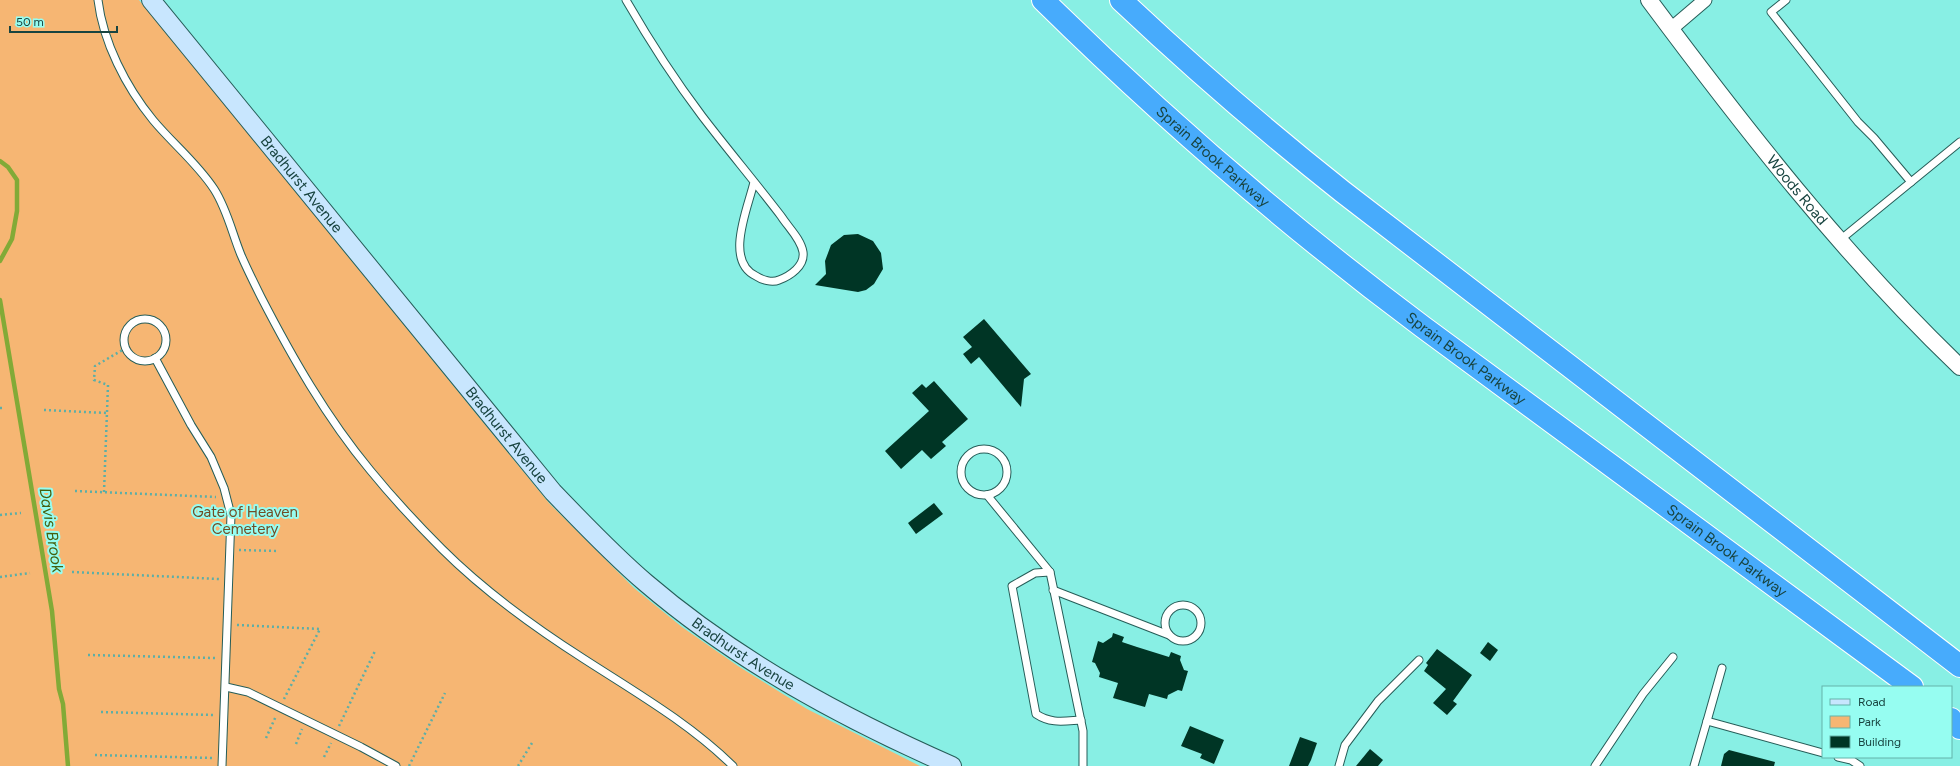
<svg xmlns="http://www.w3.org/2000/svg" width="1960" height="766" viewBox="0 0 1960 766" font-family="Figtree,sans-serif">
	<rect width="100%" height="100%" fill="#88efe4"/>
	<path fill="#f6b673" d="M 0,0 L 139,0 L 549,503 L 634,588 L 682,627 L 738,666 L 807,709 L 920,766 L 0,766 Z"/>
	<g fill="none" stroke-linecap="round" stroke-linejoin="round">
		<g stroke="#82aa37" stroke-width="4.5">
			<path d="M 0,161 L 8,167 L 17,180 L 17,211 L 12,239 L 0,261"/>
			<path d="M 0,300 L 52,611 L 59,689 L 63,704 L 68,766"/>
		</g>
	</g>
	<g fill="#003525">
		<path d="M 858,234 L 873,241 L 881,253 L 883,269 L 874,284 L 866,290 L 858,292 L 815,285 L 826,274 L 825,261 L 831,245 L 844,235 Z"/>
		<path d="M 984,319 L 1031,374 L 1024,379 L 1021,407 L 979,357 L 971,364 L 963,354 L 972,347 L 963,337 Z"/>
		<path d="M 934,381 L 968,419 L 942,442 L 946,446 L 931,459 L 922,450 L 901,469 L 885,451 L 929,411 L 912,393 L 922,384 L 926,388 Z"/>
		<path d="M 934,503 L 943,514 L 916,534 L 908,523 Z"/>
		<path d="M 1113,633 L 1124,637 L 1122,642 L 1137,647 L 1169,657 L 1171,652 L 1181,656 L 1180,660 L 1184,670 L 1188,671 L 1182,691 L 1178,690 L 1168,695 L 1167,699 L 1149,694 L 1145,707 L 1113,698 L 1118,683 L 1099,677 L 1100,673 L 1095,663 L 1092,662 L 1098,641 L 1103,643 L 1112,637 Z"/>
		<path d="M 1488,642 L 1498,650 L 1490,661 L 1480,653 Z"/>
		<path d="M 1437,649 L 1472,675 L 1453,701 L 1457,704 L 1447,715 L 1433,703 L 1446,689 L 1424,671 L 1428,665 L 1426,663 Z"/>
		<path d="M 1190,726 L 1224,740 L 1214,764 L 1200,758 L 1202,754 L 1181,746 Z"/>
		<path d="M 1300,737 L 1317,743 L 1311,760 L 1308,766 L 1289,766 Z"/>
		<path d="M 1370,749 L 1383,760 L 1378,766 L 1356,766 Z"/>
		<path d="M 1729,750 L 1775,762 L 1774,766 L 1721,766 L 1724,754 Z"/>
	</g>
	<g fill="none" stroke-linecap="round" stroke-linejoin="round">
		<defs>
			<g id="service">
				<path d="M 98,0 C 103,42 126,87 153,120 C 172,143 197,163 214,189 C 227,209 232,233 241,255 C 247,269 254,283 261,297 C 292,357 326,417 370,470 C 392,497 417,524 442,549 C 484,591 534,627 584,659 C 635,692 689,723 733,766"/>
				<path d="M 626,0 C 649,40 674,79 702,116 C 728,150 755,182 781,216 C 788,227 801,239 803,252 C 805,266 790,276 779,280 C 772,283 762,280 756,276 C 724,261 748,208 754,182"/>
				<path d="M 1786,0 L 1771,12 L 1858,122 L 1874,138 L 1911,182"/>
				<path d="M 1840,240 L 1960,142"/>
				<circle cx="145" cy="340" r="21"/>
				<path d="M 155,358 L 191,425 L 211,457 L 224,488 L 231,515 L 222,766"/>
				<circle cx="984" cy="472" r="23"/>
				<path d="M 987,495 L 1050,572 L 1083,731 L 1083,766"/>
				<path d="M 1050,572 L 1035,573 L 1012,586 L 1036,714 C 1051,724 1064,721 1081,720"/>
				<path d="M 1053,590 L 1169,635"/>
				<circle cx="1183" cy="623" r="18"/>
				<path d="M 1722,668 L 1707,721 L 1823,753"/>
				<path d="M 226,687 L 248,692 L 361,747 L 396,766"/>
				<path d="M 1838,757 L 1851,760 L 1860,766"/>
				<path d="M 1339,766 L 1345,745 L 1378,701 L 1419,660"/>
				<path d="M 1595,766 L 1643,694 L 1673,657"/>
				<path d="M 1694,766 L 1707,721"/>
			</g>
			<path id="minor" d="M 1671,29 L 1705,0"/>
			<g id="tertiary">
				<path id="s1" d="M 1649,0 C 1745,129 1844,256 1960,367"/>
			</g>
			<g id="secondary">
				<path id="s2" d="M 151,0 L 553,492 C 583,523 613,555 646,583 C 737,661 843,718 952,766"/>
			</g>
			<g id="motorway">
				<path id="s3" d="M 1043,0 C 1163,118 1289,227 1423,327 L 1912,687"/>
				<path d="M 1121,0 C 1192,67 1266,131 1343,192 L 1960,666"/>
				<path d="M 1951,719 L 1960,728"/>
			</g>
		</defs>
		<use href="#service" stroke="#265d58" stroke-width="9"/>
		<use href="#minor" stroke="#265d58" stroke-width="15"/>
		<use href="#tertiary" stroke="#265d58" stroke-width="18"/>
		<use href="#secondary" stroke="#265d58" stroke-width="20"/>
		<use href="#motorway" stroke="#fff" stroke-width="24"/>
		<g stroke="#5daea6" stroke-width="2.5" stroke-dasharray="2 3" stroke-linecap="butt">
			<path d="M 0,408 L 2,408"/>
			<path d="M 44,410 L 107,413"/>
			<path d="M 75,491 L 216,497"/>
			<path d="M 104,492 L 108,385 L 94,380 L 95,366 L 126,348"/>
			<path d="M 0,515 L 21,513"/>
			<path d="M 239,550 L 279,551"/>
			<path d="M 72,572 L 219,579"/>
			<path d="M 0,577 L 30,573"/>
			<path d="M 237,625 L 320,629 L 284,699"/>
			<path d="M 88,655 L 215,658"/>
			<path d="M 101,712 L 214,715"/>
			<path d="M 339,726 L 375,651"/>
			<path d="M 266,738 L 276,716"/>
			<path d="M 296,744 L 302,729"/>
			<path d="M 95,755 L 212,758"/>
			<path d="M 324,757 L 331,743"/>
			<path d="M 409,766 L 445,693"/>
			<path d="M 518,766 L 532,743"/>
		</g>
		<use href="#service" stroke="#fff" stroke-width="7"/>
		<use href="#minor" stroke="#fff" stroke-width="13"/>
		<use href="#tertiary" stroke="#fff" stroke-width="16"/>
		<use href="#secondary" stroke="#c8e6fe" stroke-width="18"/>
		<use href="#motorway" stroke="#47abfc" stroke-width="22"/>
	</g>
	<g text-anchor="middle" stroke-width="4" stroke-linejoin="round" paint-order="stroke">
		<g font-size="15" fill="#184440" stroke="#96fdf1">
			<text dy="5" stroke="none"><textPath href="#s3" startOffset="231">Sprain Brook Parkway</textPath></text>
			<text dy="5" stroke="none"><textPath href="#s2" startOffset="238">Bradhurst Avenue</textPath></text>
			<text dy="5" stroke="none"><textPath href="#s1" startOffset="241">Woods Road</textPath></text>
			<text dy="5" stroke="none"><textPath href="#s3" startOffset="555">Sprain Brook Parkway</textPath></text>
			<text dy="5" stroke="none"><textPath href="#s2" startOffset="562">Bradhurst Avenue</textPath></text>
			<text dy="5" stroke="none"><textPath href="#s3" startOffset="879">Sprain Brook Parkway</textPath></text>
			<text dy="5" stroke="none"><textPath href="#s2" startOffset="886">Bradhurst Avenue</textPath></text>
		</g>
		<g font-size="15" fill="#704d26" stroke="#96fdf1">
			<text x="245" y="517">Gate of Heaven<tspan x="245" dy="17">Cemetery</tspan></text>
		</g>
		<g font-size="16" font-style="italic" fill="#455f0f" stroke="#96fdf1">
			<text transform="translate(52 530) rotate(81)" y="6">Davis Brook</text>
		</g>
	</g>
	<rect x="1822" y="686" width="130" height="72" fill="#96fdf1" stroke="#64b3aa"/>
	<rect x="1830" y="699" width="20" height="6" fill="#c8e6fe" stroke="#64b3aa"/>
	<text x="1858" y="706" font-size="12" fill="#184440">Road</text>
	<rect x="1830" y="716" width="20" height="12" fill="#f6b673" stroke="#64b3aa"/>
	<text x="1858" y="726" font-size="12" fill="#184440">Park</text>
	<rect x="1830" y="736" width="20" height="12" fill="#003525" stroke="#64b3aa"/>
	<text x="1858" y="746" font-size="12" fill="#184440">Building</text>
	<path d="M10 26v6h107v-6" fill="none" stroke="#184440" stroke-width="2"/>
	<text x="16" y="26" font-size="12" fill="#184440" stroke="#96fdf1" stroke-width="3" paint-order="stroke">50 m</text>
</svg>
